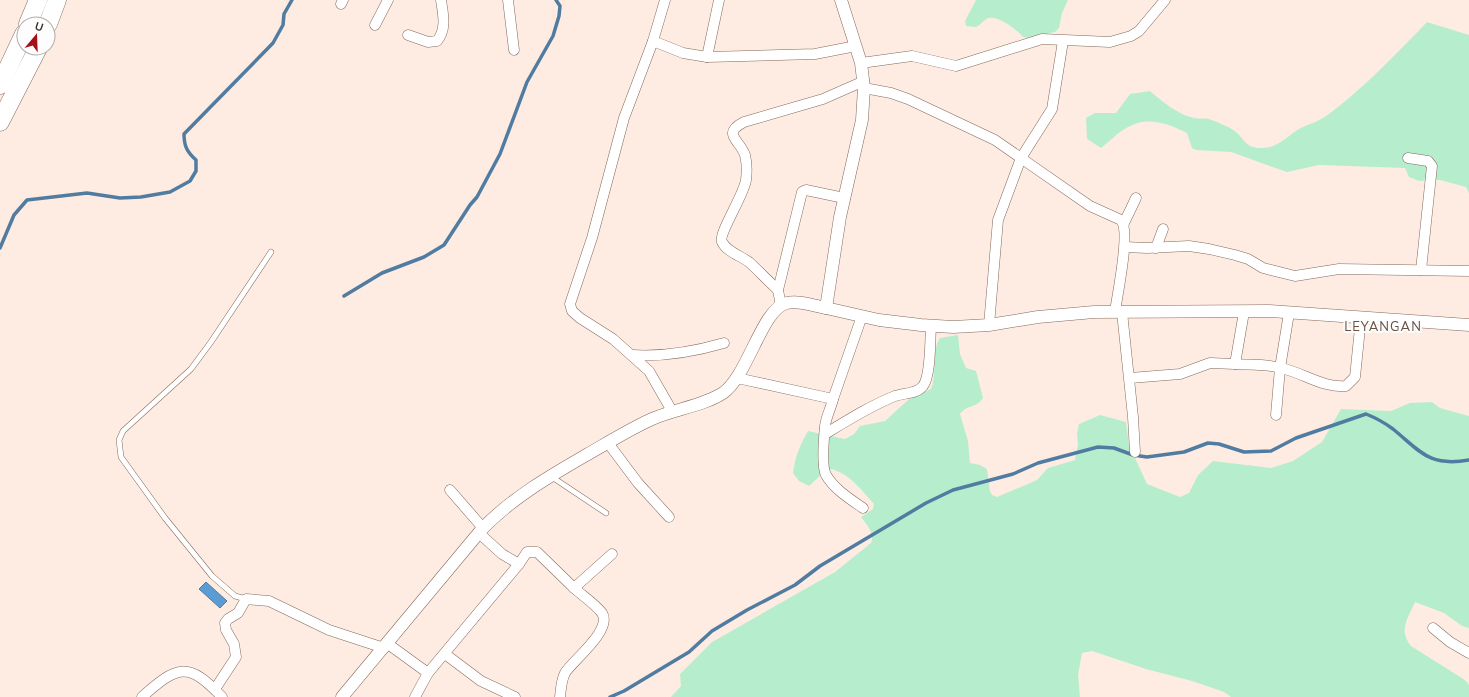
<svg xmlns="http://www.w3.org/2000/svg" width="1469" height="697" viewBox="0 0 1469 697" font-family="Mulish,sans-serif">
	<rect width="100%" height="100%" fill="#feece2"/>
	<g fill="#b6eecd">
		<path d="M 976,0 L 1068,0 L 1062,13 L 1059,28 L 1055,32 L 1028,38 L 1023,37 C 1017,30 999,16 989,18 C 984,19 981,25 976,27 L 966,26 L 965,21 Z"/>
		<path d="M 1427,22 L 1469,35 L 1469,193 L 1466,187 L 1440,180 L 1419,181 L 1409,177 L 1405,168 L 1319,165 L 1287,172 L 1231,152 L 1196,150 L 1192,148 L 1187,133 C 1165,122 1145,115 1123,130 C 1115,135 1109,142 1101,148 L 1087,139 L 1086,118 L 1095,113 L 1116,113 L 1130,94 L 1150,91 C 1163,102 1177,114 1194,118 C 1199,119 1205,118 1209,119 C 1217,122 1231,127 1237,133 C 1246,141 1246,148 1262,148 C 1278,148 1287,136 1299,129 C 1308,124 1318,122 1326,116 C 1361,91 1397,53 1427,22 Z"/>
		<path d="M 958,335 L 960,354 L 966,368 L 976,371 L 983,398 C 977,408 966,405 960,414 L 968,441 L 970,463 L 980,465 L 987,469 L 990,491 L 992,495 L 997,497 L 1037,480 L 1048,468 L 1075,460 L 1078,444 L 1077,434 L 1079,424 L 1100,415 L 1126,422 L 1129,445 L 1147,484 L 1180,497 L 1189,493 L 1198,475 L 1213,461 L 1271,468 L 1293,461 L 1322,442 L 1341,409 L 1391,411 L 1410,403 L 1432,402 L 1440,408 L 1469,416 L 1469,628 L 1462,626 L 1444,613 L 1415,602 C 1408,619 1398,629 1411,646 L 1465,680 L 1469,685 L 1469,697 L 1231,697 L 1224,692 L 1192,681 L 1146,669 L 1092,651 L 1082,653 L 1078,675 L 1080,697 L 671,697 L 681,686 L 680,674 L 712,642 L 835,572 L 871,543 C 875,533 867,525 861,517 L 873,509 L 874,504 C 861,490 851,475 832,469 L 822,474 L 809,486 L 799,481 L 793,473 C 795,456 800,445 808,431 L 845,439 L 854,434 L 860,426 L 885,421 L 908,400 L 931,389 C 938,372 930,354 940,338 Z"/>
	</g>
	<path fill="#5a9cd3" stroke="#517ca1" d="M 206,582 L 227,601 L 220,608 L 199,589 Z"/>
	<g fill="none" stroke-linecap="round" stroke-linejoin="round">
		<g stroke="#517ca1" stroke-width="3.5">
			<path d="M 0,248 L 14,215 L 27,200 L 87,193 L 120,198 L 141,197 L 170,192 L 190,181 L 196,171 L 196,160 C 187,152 184,146 184,134 L 273,43 L 283,25 L 284,14 L 292,0"/>
			<path d="M 344,296 L 382,273 L 424,257 L 444,245 L 470,205 L 477,197 L 500,154 L 527,82 L 553,36 L 559,16 L 560,6 L 556,0"/>
			<path d="M 610,697 L 624,691 L 689,652 L 712,631 L 747,610 L 795,585 L 820,566 L 926,503 L 953,490 L 1013,474 L 1038,463 L 1098,447 L 1114,448 L 1133,455 L 1147,457 L 1184,452 L 1208,443 L 1219,444 L 1244,452 L 1271,451 L 1296,438 L 1366,414 C 1376,418 1385,423 1393,429 C 1421,452 1429,467 1469,460"/>
		</g>
		<defs>
			<g id="service">
				<path d="M 552,477 L 606,513"/>
				<path d="M 246,599 L 235,596 L 212,576 L 165,518 L 121,457 L 119,440 L 123,431 L 191,369 L 211,342 L 271,252"/>
			</g>
			<g id="minor">
				<path d="M 508,0 L 514,50"/>
				<path d="M 665,0 L 653,41 L 624,118 L 592,238 L 570,304 L 572,311 L 580,318 L 613,339 L 649,371 L 672,411"/>
				<path d="M 341,4 L 343,0"/>
				<path d="M 375,25 L 388,0"/>
				<path d="M 408,35 L 428,42 L 437,41 C 447,29 443,14 441,0"/>
				<path d="M 653,41 L 683,53 L 707,57 L 815,54 L 856,46"/>
				<path d="M 707,57 L 719,0"/>
				<path d="M 861,63 L 912,56 L 956,66 L 1042,39 L 1110,42 L 1131,36 L 1139,31 L 1165,0"/>
				<path d="M 864,88 L 891,93 L 908,99 L 995,140 L 1090,206 L 1121,220 C 1131,232 1117,295 1115,312"/>
				<path d="M 1408,158 L 1428,161 L 1432,166 L 1421,270"/>
				<path d="M 1124,223 L 1136,198"/>
				<path d="M 1125,247 L 1147,248 L 1189,246 L 1209,249 L 1235,255 L 1248,259 L 1263,268 L 1295,276 L 1339,269 L 1469,271"/>
				<path d="M 1156,248 L 1163,229"/>
				<path d="M 778,290 C 768,281 759,271 749,262 C 741,256 727,252 722,242 C 718,234 744,195 746,180 C 747,172 747,163 745,155 C 740,140 721,134 744,122 L 823,99 L 864,81"/>
				<path d="M 781,306 L 778,290 L 802,192 L 806,190 L 844,198"/>
				<path d="M 1122,312 L 1133,417 L 1135,452"/>
				<path d="M 989,325 L 998,220 L 1021,158 L 1052,109 L 1063,41"/>
				<path d="M 632,355 C 664,357 693,352 724,343"/>
				<path d="M 1235,364 C 1250,365 1267,364 1281,368 C 1304,373 1322,388 1346,386 L 1355,377 L 1361,318"/>
				<path d="M 737,378 L 833,399 L 862,316"/>
				<path d="M 1130,378 L 1180,374 L 1210,363 L 1235,364 L 1244,312"/>
				<path d="M 833,399 C 831,408 826,417 825,426 C 824,437 821,466 826,475 C 834,489 850,499 863,508"/>
				<path d="M 1276,415 L 1280,368 L 1289,313"/>
				<path d="M 825,434 C 848,420 870,406 895,396 C 904,393 917,394 923,386 C 931,376 930,339 931,326"/>
				<path d="M 608,443 L 638,483 L 669,517"/>
				<path d="M 450,490 L 483,528"/>
				<path d="M 479,533 L 502,554 L 519,564 L 527,552 L 537,552 L 574,588 L 612,554"/>
				<path d="M 1433,628 L 1450,642 L 1469,653"/>
				<path d="M 388,644 L 428,673"/>
				<path d="M 445,654 L 481,681 L 515,697"/>
				<path d="M 215,689 L 236,657 L 234,644 L 226,630 L 225,623 L 228,619 L 238,613 L 246,599 L 269,601 L 329,630 L 384,648"/>
				<path d="M 142,697 C 178,665 188,661 222,697"/>
				<path d="M 415,697 L 428,673 L 519,564"/>
				<path d="M 560,697 C 561,689 561,681 565,673 C 572,661 613,630 602,613 C 595,604 583,596 574,588"/>
			</g>
			<g id="tertiary">
				<path d="M 826,308 L 879,320 L 921,325 L 953,327 L 989,325 L 1038,317 L 1094,312 L 1269,311 L 1469,325"/>
				<path d="M 342,697 L 482,529 C 513,497 550,476 588,454 C 609,442 630,429 652,419 C 674,409 703,406 723,393 C 748,376 762,308 787,303 C 799,300 814,306 826,308 L 840,217 L 862,120 L 864,88 L 861,63 L 841,0"/>
			</g>
			<g id="motorway">
				<path d="M 28,24 L 38,0"/>
				<path d="M 48,24 L 57,0"/>
				<path d="M 0,85 L 24,34"/>
				<path d="M 0,122 L 38,48"/>
			</g>
		</defs>
		<use href="#service" stroke="#83695b" stroke-width="6"/>
		<use href="#minor" stroke="#83695b" stroke-width="11"/>
		<use href="#tertiary" stroke="#83695b" stroke-width="13"/>
		<use href="#motorway" stroke="#83695b" stroke-width="19"/>
		<use href="#service" stroke="#fff" stroke-width="5"/>
		<use href="#minor" stroke="#fff" stroke-width="10"/>
		<use href="#tertiary" stroke="#fff" stroke-width="12"/>
		<use href="#motorway" stroke="#fff" stroke-width="18"/>
	</g>
	<g text-anchor="middle" stroke-width="4" stroke-linejoin="round" paint-order="stroke">
		<g font-size="13" letter-spacing="1" fill="#695043" stroke="#fdfdfd">
			<text x="1383" y="331">LEYANGAN</text>
		</g>
	</g>
	<g transform="translate(36 36) rotate(19)"><circle r="19" fill="#fdfdfd" stroke="#b0aba9"/>
	<path d="M0-3L7 15L0 10L-7 15Z" fill="#a61017"/>
	<text y="-6" font-size="11" font-weight="bold" text-anchor="middle" fill="#3c302b">U</text>
	</g>
</svg>
